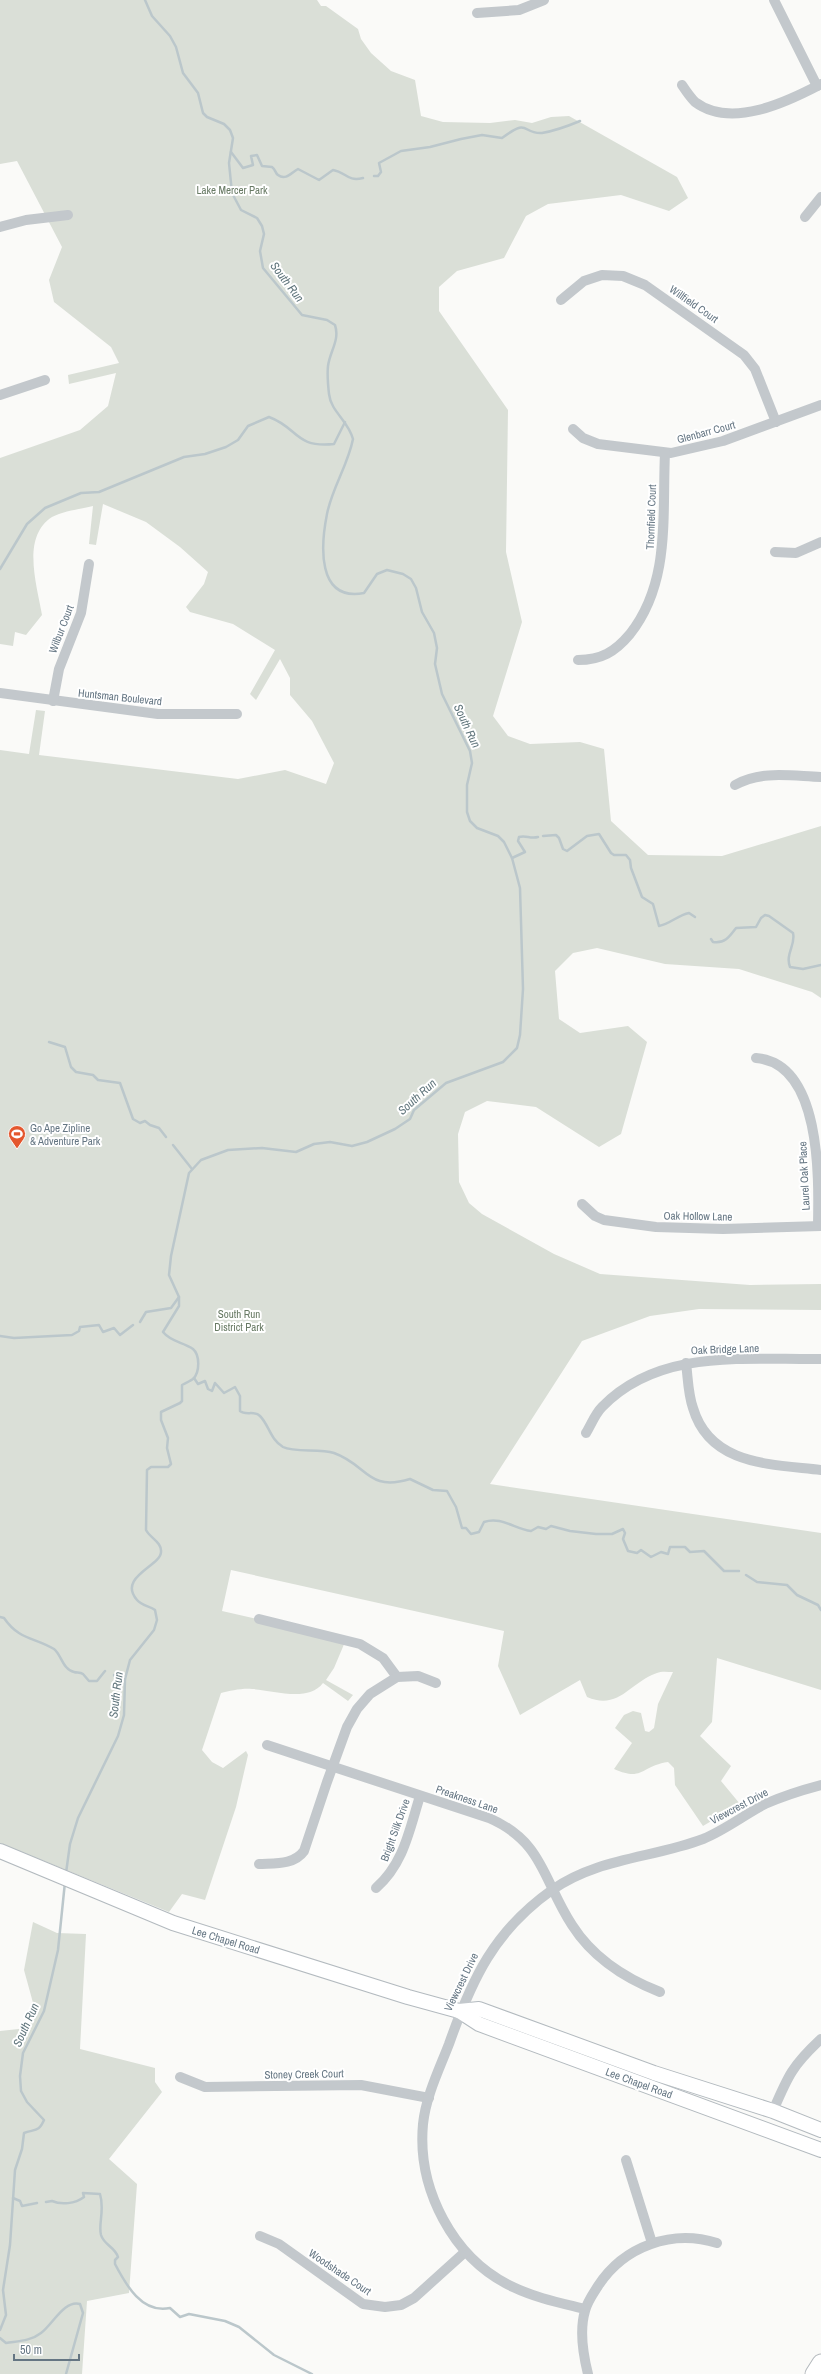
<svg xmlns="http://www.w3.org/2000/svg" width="821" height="2374" viewBox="0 0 821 2374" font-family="'Archivo Narrow',sans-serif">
	<rect width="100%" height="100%" fill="#fafaf8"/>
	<g fill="#dadfd7">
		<path d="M 0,0 L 317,0 L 321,6 L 326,6 L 358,29 L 361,39 L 371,53 L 391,71 L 415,80 L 421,116 L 443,122 L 490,123 L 515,120 L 532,123 L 551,117 L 569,116 L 677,177 L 688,198 L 669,211 L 621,195 L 548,204 L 526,216 L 504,258 L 457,271 L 439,287 L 439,311 L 508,410 L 506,552 L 522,622 L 493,716 L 508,736 L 530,744 L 580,742 L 604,749 L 611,821 L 648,855 L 722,856 L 821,826 L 821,998 L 812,992 L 739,969 L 665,964 L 597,948 L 573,953 L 555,971 L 559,1019 L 580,1033 L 628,1026 L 647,1042 L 621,1134 L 599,1147 L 536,1107 L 487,1101 L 465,1112 L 458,1134 L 459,1182 L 469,1203 L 482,1214 L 554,1254 L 600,1274 L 750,1285 L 821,1284 L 821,1310 L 699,1309 L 650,1316 L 582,1341 L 490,1484 L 821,1533 L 821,1690 L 717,1658 L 712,1722 L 700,1736 L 731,1766 L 721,1781 L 740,1804 L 703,1826 L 675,1785 L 674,1768 L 668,1762 C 641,1766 643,1782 614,1769 L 632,1743 L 615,1728 L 624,1715 L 633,1711 L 641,1713 L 645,1731 L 649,1732 L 654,1728 L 658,1704 L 673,1672 C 668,1672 661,1671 657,1673 C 630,1682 619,1711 587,1697 L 580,1680 L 520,1715 L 498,1666 L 504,1631 L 231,1570 L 222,1611 L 355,1641 L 378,1657 L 345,1642 L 334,1668 L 326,1680 L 353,1695 L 348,1701 L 323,1683 C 308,1703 273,1690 252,1689 C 242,1688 230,1691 221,1693 L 202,1750 L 212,1762 L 223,1768 L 246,1751 L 248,1755 L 236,1807 L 205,1900 L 182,1894 L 169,1912 L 0,1843 L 0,750 L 29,754 L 36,710 L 45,711 L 39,755 L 238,779 L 285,770 L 326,784 L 334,763 L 312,721 L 290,695 L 290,678 L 280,659 L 256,700 L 250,694 L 275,650 L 233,624 L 190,612 L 186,607 L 204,584 L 208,572 L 180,547 L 146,522 L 103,504 L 96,545 L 89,544 L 93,506 C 81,509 63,511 52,517 C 21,537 37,585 42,615 L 26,635 L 15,632 L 13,646 L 0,644 L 0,458 L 80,430 L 108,406 L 116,373 L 69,384 L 68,375 L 119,363 L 111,347 L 54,302 L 49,280 L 62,247 L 17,161 L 0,164 Z"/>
		<path d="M 33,1922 L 57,1933 L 86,1934 L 80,2049 L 155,2068 L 155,2082 L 162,2092 L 109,2159 L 137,2184 L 129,2293 L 87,2301 L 82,2374 L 0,2374 L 0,2031 L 28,2028 L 35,2010 L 24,1970 Z"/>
	</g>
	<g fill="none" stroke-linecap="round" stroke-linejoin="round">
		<g stroke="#bbc7cb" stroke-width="2.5">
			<path d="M 231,152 L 243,168 L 253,165 L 251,156 L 257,155 L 262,166 L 272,167 C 276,170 275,173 278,175 C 286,181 292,172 298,169 L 319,180 L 333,170 C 346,172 347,182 363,178"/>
			<path d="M 374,176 L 378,176 L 381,172 L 379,163 L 401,151 L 430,147 L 461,139 L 482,135 L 502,138 C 530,117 521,134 542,133 C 554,131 568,126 580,121"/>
			<path d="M 0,569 L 27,524 L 45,508 L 81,493 L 99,492 L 184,457 L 205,454 L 226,447 L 238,440 L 248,426 L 269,417 C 299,428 294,448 334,444 L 345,422"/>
			<path d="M 543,836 L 556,835 L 559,838 L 563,849 L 567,851 L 587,836 L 599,834 L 611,853 L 614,855 L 626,855 L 630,860 L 631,868 L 642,897 L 653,904 L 659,926 C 670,924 678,915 689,913 L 695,917"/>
			<path d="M 512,858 L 525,852 L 518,841 L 519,837 C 526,835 530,839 538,837"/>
			<path d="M 711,939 L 713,942 C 725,944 730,936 736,928 L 756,927 L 761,918 L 765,915 L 769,916 L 793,933 C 796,945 785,954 790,967 L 803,969 L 821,965"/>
			<path d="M 49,1042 L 65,1047 L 71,1067 L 76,1072 L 93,1075 L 98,1080 L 120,1083 L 133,1119 L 140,1123 L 145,1121 L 150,1125 L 159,1128 L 166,1137"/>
			<path d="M 173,1145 L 192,1169"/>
			<path d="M 140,1322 L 146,1312 L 171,1308 L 179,1297"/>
			<path d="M 0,1336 L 14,1338 L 72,1335 L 79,1331 L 80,1327 L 99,1325 L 103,1332 L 114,1328 L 120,1335 L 133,1325"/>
			<path d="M 194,1378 L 198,1384 L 205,1381 L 208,1389 L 212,1391 L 215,1383 L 224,1393 L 235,1387 L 240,1396 L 240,1411 C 246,1416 254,1410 260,1416 C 269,1425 270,1439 283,1447 C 295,1453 320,1448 334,1453 C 368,1465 367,1492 410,1479 L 433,1490 L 447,1491 L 456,1507 L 462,1528 L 466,1528 L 471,1534 L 479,1532 L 484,1522 C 501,1516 515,1529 531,1531 L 538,1527 L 546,1529 L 551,1526 L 570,1531 L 596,1534 L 612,1534 L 623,1529 L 625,1533 L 623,1539 L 628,1551 L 637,1553 L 641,1550 L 651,1557 L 661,1552 L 668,1554 L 670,1547 L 685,1547 L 690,1552 L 704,1551 L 724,1571 L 739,1571"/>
			<path d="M 746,1575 L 757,1582 L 787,1585 L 797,1595 L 818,1605 L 821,1610"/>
			<path d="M 0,1617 L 4,1618 C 19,1640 34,1637 54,1649 C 61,1654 63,1670 74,1672 C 77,1673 80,1672 83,1674 L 89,1681 L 97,1681 L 105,1671"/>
			<path d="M 114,1675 L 119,1680 L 125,1679"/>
			<path d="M 66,1873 L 70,1844 L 78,1818 L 118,1736 L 124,1715 L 125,1679 L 130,1660 L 154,1630 L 157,1620 L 155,1610 C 150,1606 142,1606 137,1600 C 117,1577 161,1566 161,1552 C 162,1542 150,1538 146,1530 L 147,1470 L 151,1467 L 168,1467 L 171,1464 L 167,1448 L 168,1438 L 161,1420 L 161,1412 L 180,1403 L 182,1401 L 182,1385 C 186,1383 190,1381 193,1379 C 200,1372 200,1355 193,1349 C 183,1342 171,1342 163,1332 L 179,1306 L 179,1297 L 169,1275 L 171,1256 L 189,1173 L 201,1160 L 228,1150 L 262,1148 L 296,1152 L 314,1144 L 330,1142 L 352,1146 L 367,1142 L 395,1129 L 410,1119 L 414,1110 L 446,1083 L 503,1062 L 517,1048 L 520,1035 L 523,989 L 520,888 L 512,858 L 504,842 L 498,836 L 477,828 L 470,821 L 467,812 L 467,785 L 472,763 L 470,751 L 442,694 L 435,664 L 437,648 L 434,633 L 422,612 L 416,588 L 411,579 L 403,574 L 387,570 L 377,574 L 364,593 C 316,602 321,544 327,514 C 332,488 348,465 353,439 C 348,420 331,412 329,394 C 328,385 327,375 328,366 C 330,351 340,340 335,325 L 327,320 L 302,315 L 263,268 L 260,251 L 264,234 L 262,226 L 257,218 L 241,210 L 232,193 L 229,163 L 233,138 L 230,130 L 224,124 L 207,117 L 203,113 L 198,93 L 183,73 L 176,47 L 170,36 L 152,16 L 145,0"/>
			<path d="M 13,2198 L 20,2201 L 22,2206 L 37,2203"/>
			<path d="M 46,2202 L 52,2201 C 61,2205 75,2204 84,2197 L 83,2193 L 100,2194 C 105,2210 98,2224 101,2235 C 104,2245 115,2247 118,2257 L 115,2260 L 115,2264 C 126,2285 142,2314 170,2308 L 180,2317 L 189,2314 L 225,2321 L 239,2327 L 274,2355 L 312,2374"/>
			<path d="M 0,2330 L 6,2315 L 3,2290 L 10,2245 L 15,2170 L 22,2149 L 24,2133 C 35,2129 39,2132 44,2120 L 27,2102 L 21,2091 L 20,2076 L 23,2053 L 44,2011 L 58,1950 L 65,1882"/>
			<path d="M 0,2338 L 6,2343 C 18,2341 31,2341 41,2333 C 52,2325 65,2299 80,2304 L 83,2313 L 66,2374"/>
		</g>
		<defs>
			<g id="secondary">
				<path d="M 0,1851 L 173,1923 L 408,1997 L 459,2011 L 479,2024 L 821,2150"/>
				<path d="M 459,2011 L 479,2009 L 654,2073 L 773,2111 L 821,2130"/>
			</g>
			<path id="trunk" d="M 814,2374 L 821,2363"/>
		</defs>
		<use href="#secondary" stroke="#b3babf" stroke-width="16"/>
		<use href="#trunk" stroke="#b4b9bd" stroke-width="19"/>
		<g stroke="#c3c8cc" stroke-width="10">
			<path d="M 774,0 L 817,86"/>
			<path d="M 477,13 L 519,10 L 544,0"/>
			<path d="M 682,85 C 686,91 690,97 695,102 C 731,129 787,102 821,84"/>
			<path d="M 805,217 L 821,197"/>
			<path d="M 0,227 L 26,220 L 68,215"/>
			<path d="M 561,300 L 584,281 L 602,275 L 623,276 L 645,285 L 744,355 L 755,369 L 776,422"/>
			<path d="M 0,395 L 45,380"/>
			<path d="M 573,429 L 583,438 L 598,444 L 671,453 L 723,441 L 821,405"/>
			<path d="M 775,552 L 796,553 L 821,542"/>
			<path d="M 578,660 C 601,660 615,652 630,634 C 671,582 662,516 665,453"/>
			<path d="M 0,693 L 158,714 L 237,714"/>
			<path d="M 53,701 L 59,669 L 81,613 L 89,564"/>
			<path d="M 735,785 C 762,770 791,776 821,777"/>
			<path d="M 756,1058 C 821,1063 819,1176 818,1225"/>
			<path d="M 582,1204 L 595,1216 L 604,1220 L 656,1227 L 723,1229 L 821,1226"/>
			<path d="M 686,1363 C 688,1378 688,1394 693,1408 C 710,1466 772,1464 821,1470"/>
			<path d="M 586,1433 C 591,1425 595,1414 602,1407 C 659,1348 746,1360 821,1359"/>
			<path d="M 259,1619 L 360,1644 L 383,1658 L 397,1677"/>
			<path d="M 267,1745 L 489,1818 C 544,1842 543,1881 572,1925 C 593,1958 624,1978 660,1992"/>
			<path d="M 259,1864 C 275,1863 294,1865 304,1851 L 327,1782 L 347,1727 L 357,1709 L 370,1694 L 397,1677 L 418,1676 L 436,1683"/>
			<path d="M 376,1888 C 404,1863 409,1831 420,1796"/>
			<path d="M 180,2077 L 205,2087 L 361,2085 L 429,2098"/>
			<path d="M 773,2111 C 788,2076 792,2066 821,2039"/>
			<path d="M 626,2160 L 652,2243"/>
			<path d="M 260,2236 L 279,2244 L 363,2304 L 385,2307 L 401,2305 L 414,2298 L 465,2252"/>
			<path d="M 585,2309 C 561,2303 536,2298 513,2287 C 453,2259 417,2189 423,2124 C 426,2096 439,2070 449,2044 C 472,1979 494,1931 552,1890 C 597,1858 653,1858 703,1839 C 725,1830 744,1815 765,1804 C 783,1796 802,1790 821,1785"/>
			<path d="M 588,2374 C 583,2354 579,2331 585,2311 C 587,2302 593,2294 598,2286 C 624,2246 672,2229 717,2243"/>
		</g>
		<use href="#secondary" stroke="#fff" stroke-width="14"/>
		<use href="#trunk" stroke="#fff" stroke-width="17"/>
	</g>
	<defs>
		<symbol id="stadium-pin" viewBox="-11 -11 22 30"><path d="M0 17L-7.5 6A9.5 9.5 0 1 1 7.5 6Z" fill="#e4572e" stroke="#fff"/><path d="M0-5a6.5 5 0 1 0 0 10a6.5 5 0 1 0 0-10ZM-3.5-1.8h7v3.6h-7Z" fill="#fff"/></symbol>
	</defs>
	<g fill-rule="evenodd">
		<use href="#stadium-pin" x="7" y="1124" width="20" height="27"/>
	</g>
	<g text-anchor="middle" stroke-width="4" stroke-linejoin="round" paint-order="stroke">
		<g font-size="11" fill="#687a64" stroke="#fff">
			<text x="232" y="194">Lake Mercer Park</text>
			<text x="239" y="1318">South Run<tspan x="239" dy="13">District Park</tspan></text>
		</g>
		<g font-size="11" fill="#657683" stroke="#fff">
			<text transform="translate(694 304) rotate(35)" y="4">Willfield Court</text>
			<text transform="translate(706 432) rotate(-15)" y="4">Glenbarr Court</text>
			<text transform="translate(651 517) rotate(-88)" y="4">Thornfield Court</text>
			<text transform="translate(61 629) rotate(-69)" y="4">Wilbur Court</text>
			<text transform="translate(120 697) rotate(6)" y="4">Huntsman Boulevard</text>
			<text transform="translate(804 1176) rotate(-93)" y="4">Laurel Oak Place</text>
			<text transform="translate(698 1216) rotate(1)" y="4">Oak Hollow Lane</text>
			<text transform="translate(725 1349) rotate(-2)" y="4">Oak Bridge Lane</text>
			<text transform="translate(467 1799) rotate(19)" y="4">Preakness Lane</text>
			<text transform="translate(739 1806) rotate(-28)" y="4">Viewcrest Drive</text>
			<text transform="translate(395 1830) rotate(-70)" y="4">Bright Silk Drive</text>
			<text transform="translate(226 1940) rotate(17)" y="4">Lee Chapel Road</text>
			<text transform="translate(461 1982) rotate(-64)" y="4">Viewcrest Drive</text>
			<text transform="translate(304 2074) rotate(-1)" y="4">Stoney Creek Court</text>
			<text transform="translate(639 2083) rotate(20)" y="4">Lee Chapel Road</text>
			<text transform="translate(340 2272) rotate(34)" y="4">Woodshade Court</text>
		</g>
		<g font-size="11" fill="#657683" stroke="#fff" text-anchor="start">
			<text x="30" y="1132">Go Ape Zipline<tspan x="30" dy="13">&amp; Adventure Park</tspan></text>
		</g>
		<g font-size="12" font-style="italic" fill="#60757c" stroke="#fff">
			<text transform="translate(287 282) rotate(53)" y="4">South Run</text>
			<text transform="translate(467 726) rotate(65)" y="4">South Run</text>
			<text transform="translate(417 1097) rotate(-42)" y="4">South Run</text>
			<text transform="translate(116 1695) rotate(-83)" y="4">South Run</text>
			<text transform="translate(26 2025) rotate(-66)" y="4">South Run</text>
		</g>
	</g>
	<path d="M14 2354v6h65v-6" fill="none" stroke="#657683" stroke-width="2"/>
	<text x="20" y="2354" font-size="12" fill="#657683" stroke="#ffffff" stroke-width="3" paint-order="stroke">50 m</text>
</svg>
